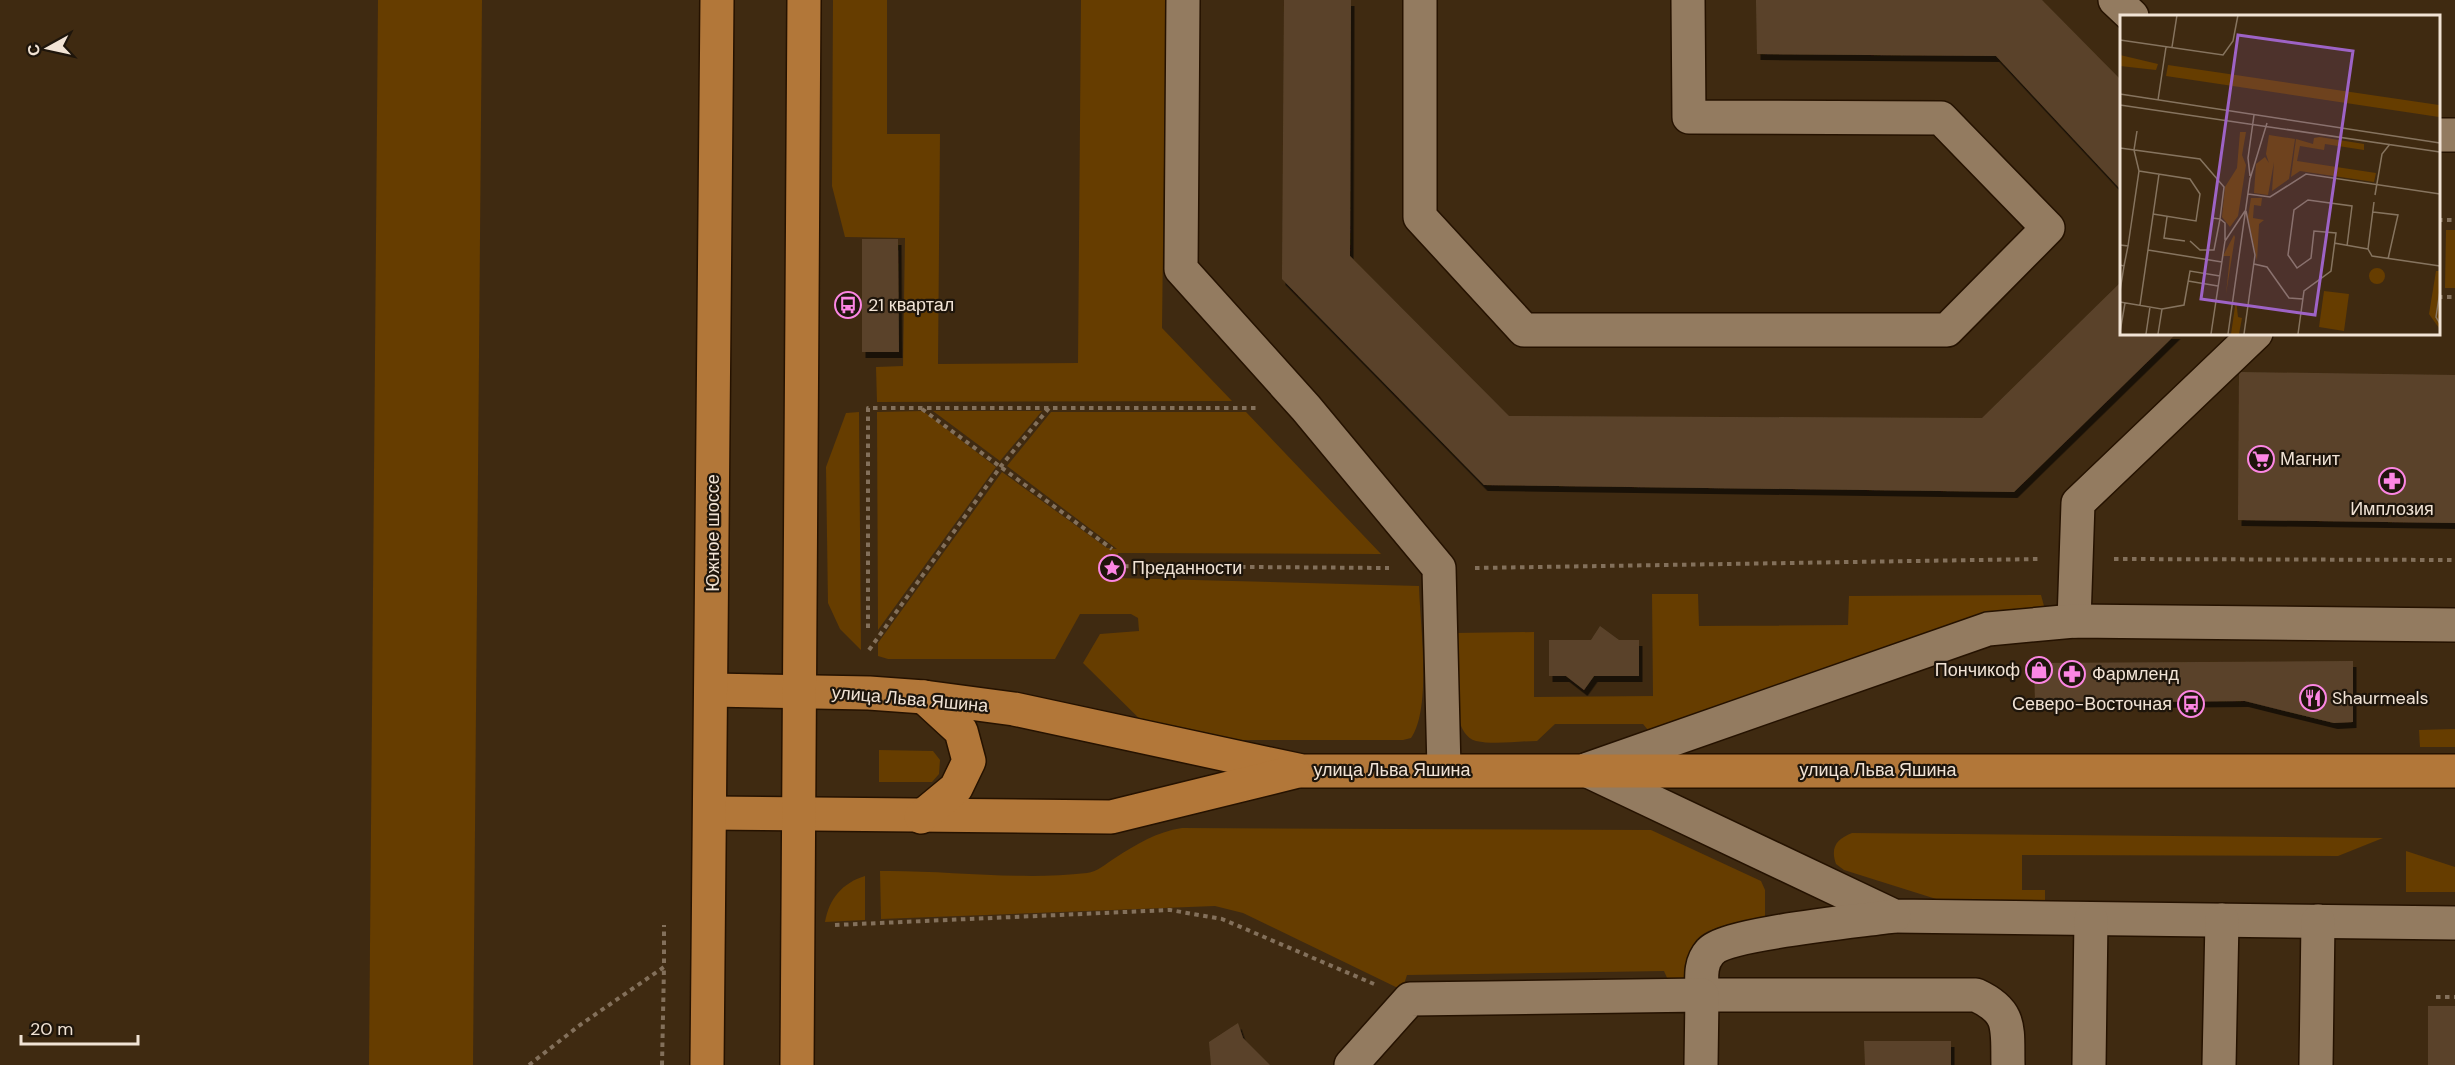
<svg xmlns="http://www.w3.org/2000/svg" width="2455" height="1065" viewBox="0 0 2455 1065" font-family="'DM Sans',sans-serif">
	<defs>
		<filter id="shadow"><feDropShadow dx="3.5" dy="6" stdDeviation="0" flood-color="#0009"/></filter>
	</defs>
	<rect width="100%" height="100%" fill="#3f2a11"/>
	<g fill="#663d00">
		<path d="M 378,0 L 482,0 L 473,1065 L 369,1065 Z"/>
		<path d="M 833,0 L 887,0 L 887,134 L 940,134 L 938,364 L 1078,363 L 1081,0 L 1166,0 L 1162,328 L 1232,401 L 877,402 L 876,367 L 903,366 L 905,238 L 845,237 L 832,186 Z"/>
		<path d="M 2446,230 L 2455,230 L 2455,288 L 2445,288 Z"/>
		<path d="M 923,411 L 996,467 L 878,630 L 877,412 Z"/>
		<path d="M 933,411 L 1042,411 L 1000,461 Z"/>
		<path d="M 859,412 L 861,650 L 840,629 L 828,603 L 826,467 L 846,413 Z"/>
		<path d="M 1051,412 L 1246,412 L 1381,554 L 1118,553 L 1117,578 L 1419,586 C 1420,624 1432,708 1411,738 L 1403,740 L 1182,740 L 1156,735 L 1083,663 L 1100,634 L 1139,631 L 1138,618 L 1131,614 L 1080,614 L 1055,659 L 888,659 L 878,656 L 878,643 L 1002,472 L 1107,548 L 1117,549 L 1007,466 Z"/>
		<path d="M 1652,594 L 1698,594 L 1699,626 L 1848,625 L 1849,596 L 2041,595 L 2044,606 L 2041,611 L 1653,736 L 1643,724 L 1555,724 L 1537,741 C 1519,741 1494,745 1476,741 C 1447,734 1455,657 1454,633 L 1534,632 L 1534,697 L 1653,696 Z"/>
		<path d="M 2455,729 L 2455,747 L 2420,747 L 2419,730 Z"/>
		<path d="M 879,750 L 933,751 L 940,760 L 939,774 L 932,782 L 879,782 Z"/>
		<path d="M 1182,828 L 1651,830 L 1761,881 L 1765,890 L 1765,923 C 1743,925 1701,922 1692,948 C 1688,958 1689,971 1687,981 L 1672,989 L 1664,971 L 1407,975 L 1402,990 L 1243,913 L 1215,906 L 881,919 L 880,871 C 948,870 1019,881 1087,873 C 1097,872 1107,863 1115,858 C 1137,844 1156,832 1182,828 Z"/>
		<path d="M 1852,833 L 2383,838 L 2338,856 L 2022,855 L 2022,890 L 2045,890 L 2045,906 L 1987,915 L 1844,870 L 1836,864 C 1830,847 1837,839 1852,833 Z"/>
		<path d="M 2406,851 L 2455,867 L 2455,892 L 2406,892 Z"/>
		<path d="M 865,876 L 865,920 L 825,922 C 829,899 842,883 865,876 Z"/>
	</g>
	<g fill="#5a432b" filter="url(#shadow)">
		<path d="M 1284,0 L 1351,0 L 1350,256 L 1509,416 L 1982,418 L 2122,281 L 2122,333 L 2177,333 L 2014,492 L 1484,485 L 1282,279 Z"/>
		<path d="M 1756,0 L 2042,0 L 2122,81 L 2122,191 L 1996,56 L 1757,54 Z"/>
		<path d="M 862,239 L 898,239 L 899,352 L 862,352 Z"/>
		<path d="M 2239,372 L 2455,375 L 2455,523 L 2238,520 Z"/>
		<path d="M 1600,626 L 1619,640 L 1639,640 L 1639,676 L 1594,676 L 1584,690 L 1566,676 L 1549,676 L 1549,640 L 1591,640 Z"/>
		<path d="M 2353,661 L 2353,722 L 2334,723 L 2245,701 L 2035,703 L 2034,663 Z"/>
		<rect x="2428" y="1006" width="27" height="59"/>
		<path d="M 1238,1023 L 1243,1038 L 1270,1065 L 1211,1065 L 1209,1042 Z"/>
		<path d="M 1864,1041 L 1951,1041 L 1951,1065 L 1865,1065 Z"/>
	</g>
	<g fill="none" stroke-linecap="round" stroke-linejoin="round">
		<defs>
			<g id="minor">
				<path d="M 1183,0 L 1181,269 L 1306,408 L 1439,568 L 1444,769"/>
				<path d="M 1420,0 L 1420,217 L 1524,330 L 1947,330 L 2048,228 L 1941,118 L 1689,117 L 1688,0"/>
				<path d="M 2115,0 L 2132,16"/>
				<path d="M 2438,135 L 2455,135"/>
				<path d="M 2074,621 L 2078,503 L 2256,333"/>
				<path d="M 1588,769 L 1988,629 L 2074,621 L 2455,625"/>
				<path d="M 1586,770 L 1894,916 L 2455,923"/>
				<path d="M 1894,916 C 1862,921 1726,933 1710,952 C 1699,964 1702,980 1702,995 L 1976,995 C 2013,1012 2007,1029 2008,1065"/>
				<path d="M 1351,1065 L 1410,999 L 1702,995 L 1701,1065"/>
				<path d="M 2089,1065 L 2091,919"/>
				<path d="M 2219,1065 L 2222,920"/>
				<path d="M 2316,1065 L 2318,921"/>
			</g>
			<g id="major">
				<path d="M 711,690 L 869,693 L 924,697 L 1014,709 L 1302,771 L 2455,771"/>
				<path d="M 710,813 L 1111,817 L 1294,772"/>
				<path d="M 921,817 L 956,788 L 969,761 L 961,731 L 924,697"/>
				<path d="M 707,1065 L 717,0"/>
				<path d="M 797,1065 L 804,0"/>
			</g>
		</defs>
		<use href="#minor" stroke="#251200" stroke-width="36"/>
		<use href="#major" stroke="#251200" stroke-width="36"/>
		<g stroke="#83705b" stroke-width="4" stroke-dasharray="4.5 4.5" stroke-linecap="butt">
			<path d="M 2438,220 L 2455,220"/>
			<path d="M 2438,297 L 2455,297"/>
			<path d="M 922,409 L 1112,549"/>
			<path d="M 2114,559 L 2455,560"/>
			<path d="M 1106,566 L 1389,568"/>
			<path d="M 1475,568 L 2040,559"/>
			<path d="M 868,628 L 868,408 L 1256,408"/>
			<path d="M 869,650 L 1001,466 L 1049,408"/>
			<path d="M 835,925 L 1170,910 L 1222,919 L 1374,984"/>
			<path d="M 2436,997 L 2455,997"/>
			<path d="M 529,1065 L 580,1025 L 664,967 L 664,925"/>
			<path d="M 662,1065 L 664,967"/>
		</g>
		<use href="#minor" stroke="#937b60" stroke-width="33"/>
		<use href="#major" stroke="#b27739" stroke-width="33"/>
	</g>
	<defs>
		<symbol id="bus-ring" viewBox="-11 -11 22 22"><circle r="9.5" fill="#1e150b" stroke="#fc86e3" stroke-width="1.5"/><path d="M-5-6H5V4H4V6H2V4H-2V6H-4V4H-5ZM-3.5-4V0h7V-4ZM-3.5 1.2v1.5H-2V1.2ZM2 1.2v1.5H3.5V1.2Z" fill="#fc86e3"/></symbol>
		<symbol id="supermarket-ring" viewBox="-11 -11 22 22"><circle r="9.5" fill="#1e150b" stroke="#fc86e3" stroke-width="1.5"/><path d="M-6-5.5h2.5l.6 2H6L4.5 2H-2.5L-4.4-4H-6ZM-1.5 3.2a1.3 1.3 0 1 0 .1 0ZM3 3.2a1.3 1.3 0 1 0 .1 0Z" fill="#fc86e3"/></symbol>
		<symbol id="pharmacy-ring" viewBox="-11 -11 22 22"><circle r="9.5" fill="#1e150b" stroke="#fc86e3" stroke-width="1.5"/><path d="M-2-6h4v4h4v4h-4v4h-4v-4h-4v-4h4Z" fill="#fc86e3"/></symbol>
		<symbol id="sight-ring" viewBox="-11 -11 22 22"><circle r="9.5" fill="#1e150b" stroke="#fc86e3" stroke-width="1.5"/><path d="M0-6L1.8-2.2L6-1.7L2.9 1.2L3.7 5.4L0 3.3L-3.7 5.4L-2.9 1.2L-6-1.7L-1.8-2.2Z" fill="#fc86e3"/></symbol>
		<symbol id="shop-ring" viewBox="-11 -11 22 22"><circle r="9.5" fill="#1e150b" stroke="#fc86e3" stroke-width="1.5"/><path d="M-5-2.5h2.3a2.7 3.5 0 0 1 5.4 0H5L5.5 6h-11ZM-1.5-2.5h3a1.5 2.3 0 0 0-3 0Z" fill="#fc86e3"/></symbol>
		<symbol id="restaurant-ring" viewBox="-11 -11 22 22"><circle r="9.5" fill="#1e150b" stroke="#fc86e3" stroke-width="1.5"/><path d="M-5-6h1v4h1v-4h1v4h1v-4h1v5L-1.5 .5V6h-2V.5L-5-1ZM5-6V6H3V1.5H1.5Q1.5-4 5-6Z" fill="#fc86e3"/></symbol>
	</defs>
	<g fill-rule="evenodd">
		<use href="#bus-ring" x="833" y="290" width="30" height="30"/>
		<use href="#supermarket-ring" x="2246" y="444" width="30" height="30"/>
		<use href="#pharmacy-ring" x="2377" y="466" width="30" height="30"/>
		<use href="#sight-ring" x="1097" y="553" width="30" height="30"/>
		<use href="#shop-ring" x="2024" y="655" width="30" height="30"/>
		<use href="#pharmacy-ring" x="2057" y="659" width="30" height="30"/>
		<use href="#restaurant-ring" x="2298" y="683" width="30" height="30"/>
		<use href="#bus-ring" x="2176" y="689" width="30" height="30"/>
	</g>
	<g text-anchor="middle" stroke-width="4.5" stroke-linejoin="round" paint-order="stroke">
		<g font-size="18" fill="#f1e3d5" stroke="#1e150b" text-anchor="start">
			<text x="868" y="311">21 квартал</text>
			<text x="2280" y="465">Магнит</text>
			<text x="2392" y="515" text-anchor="middle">Имплозия</text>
			<text x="1132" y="574">Преданности</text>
			<text x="2020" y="676" text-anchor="end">Пончикоф</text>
			<text x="2092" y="680">Фармленд</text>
			<text x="2332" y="704">Shaurmeals</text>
			<text x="2172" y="710" text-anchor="end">Северо-Восточная</text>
		</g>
		<g font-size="18" fill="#f1e3d5" stroke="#1e150b">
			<text transform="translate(713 533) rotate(-90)" y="6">Южное шоссе</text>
			<text transform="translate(910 699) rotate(5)" y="6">улица Льва Яшина</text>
			<text x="1392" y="776">улица Льва Яшина</text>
			<text x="1878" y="776">улица Льва Яшина</text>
		</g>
	</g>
	<g transform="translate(2120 15)">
		<rect width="320" height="320" fill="#3f2a11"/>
		<path d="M 0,40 L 38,49 L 36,55 L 0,51 ZM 48,50 L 319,90 L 319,102 L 46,61 ZM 120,117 L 126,117 L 122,140 L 126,150 L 118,201 L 110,212 L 102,202 L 105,172 L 117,153 ZM 149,120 L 175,124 L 169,164 L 152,176 L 154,147 L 148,180 L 134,178 L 136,149 L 145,142 L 149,148 L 146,139 ZM 200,122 L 244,129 L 244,135 L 205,129 L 204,135 L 180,131 L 177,146 L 256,158 L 254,167 L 180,156 L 171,162 L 176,124 L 193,129 L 194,123 ZM 131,183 L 142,183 L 141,191 L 134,190 L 133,203 L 144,205 L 139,209 L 137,246 L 128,202 ZM 114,220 L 115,222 L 106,279 L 110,241 L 103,241 ZM249 261a8 8 0 1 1 16 0a8 8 0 1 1-16 0ZM 316,256 L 319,256 L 319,313 L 309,299 ZM 204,276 L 229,279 L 224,316 L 199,312 ZM 116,285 L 118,302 L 122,303 L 119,319 L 111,319 Z" fill="#663d00"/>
		<path fill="none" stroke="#86745f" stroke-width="1.5" d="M 0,25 L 103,40 L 113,26 L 118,0M 52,32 L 57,0M 0,79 L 320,128M 38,85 L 46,32M 0,90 L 320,137M 0,133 L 80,144 L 104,172 L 100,204 L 92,203M 19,156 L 70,164 L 80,179 L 76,206 L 33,199M 130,161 L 128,143 L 134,100M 128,179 L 150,182 L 186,159 L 320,179M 255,180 L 262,139 L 270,129M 254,187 L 248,234 L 252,241 L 320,251M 253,197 L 278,200 L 268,244M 47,202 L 44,223 L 65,226M 100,204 L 105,208 L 105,225M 70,226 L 80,235 L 94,235 L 100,204M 214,228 L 248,234M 0,230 L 8,231 L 4,251M 8,231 L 19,156 L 14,135 L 17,116M 28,235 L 102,247M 134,249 L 147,252 L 169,283 L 183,284M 0,250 L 4,251 L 0,276M 68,266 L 98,271M 320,276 L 316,302 L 320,309M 0,287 L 42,294 L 38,319M 20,290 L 39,159M 42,294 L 64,290 L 70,256 L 100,261M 0,317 L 5,288M 26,319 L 30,292M 91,319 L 105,226 L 125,196M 108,319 L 130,164 L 147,108M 124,319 L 135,240 L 126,196M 178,319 L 184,276 L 211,256 L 216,218 L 194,216 L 191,243 L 177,253 L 168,240 L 174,195 L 188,185 L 232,191 L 227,231"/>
		<path fill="#9e63c6" fill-opacity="0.15" stroke="#9e63c6" stroke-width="3" d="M 118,20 L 233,36 L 195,300 L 81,284 Z"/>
		<rect width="320" height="320" fill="none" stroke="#f1e3d5" stroke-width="3"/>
	</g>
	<g transform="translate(48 48) rotate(262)" stroke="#1e150b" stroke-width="4.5" paint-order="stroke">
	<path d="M0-4.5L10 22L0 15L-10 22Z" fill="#f1e3d5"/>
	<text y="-9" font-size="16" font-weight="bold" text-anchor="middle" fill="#f1e3d5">С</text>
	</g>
	<path d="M21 1035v9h117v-9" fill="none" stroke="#f1e3d5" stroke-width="3"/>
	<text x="30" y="1035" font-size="18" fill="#f1e3d5" stroke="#1e150b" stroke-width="4.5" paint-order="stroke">20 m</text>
</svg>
